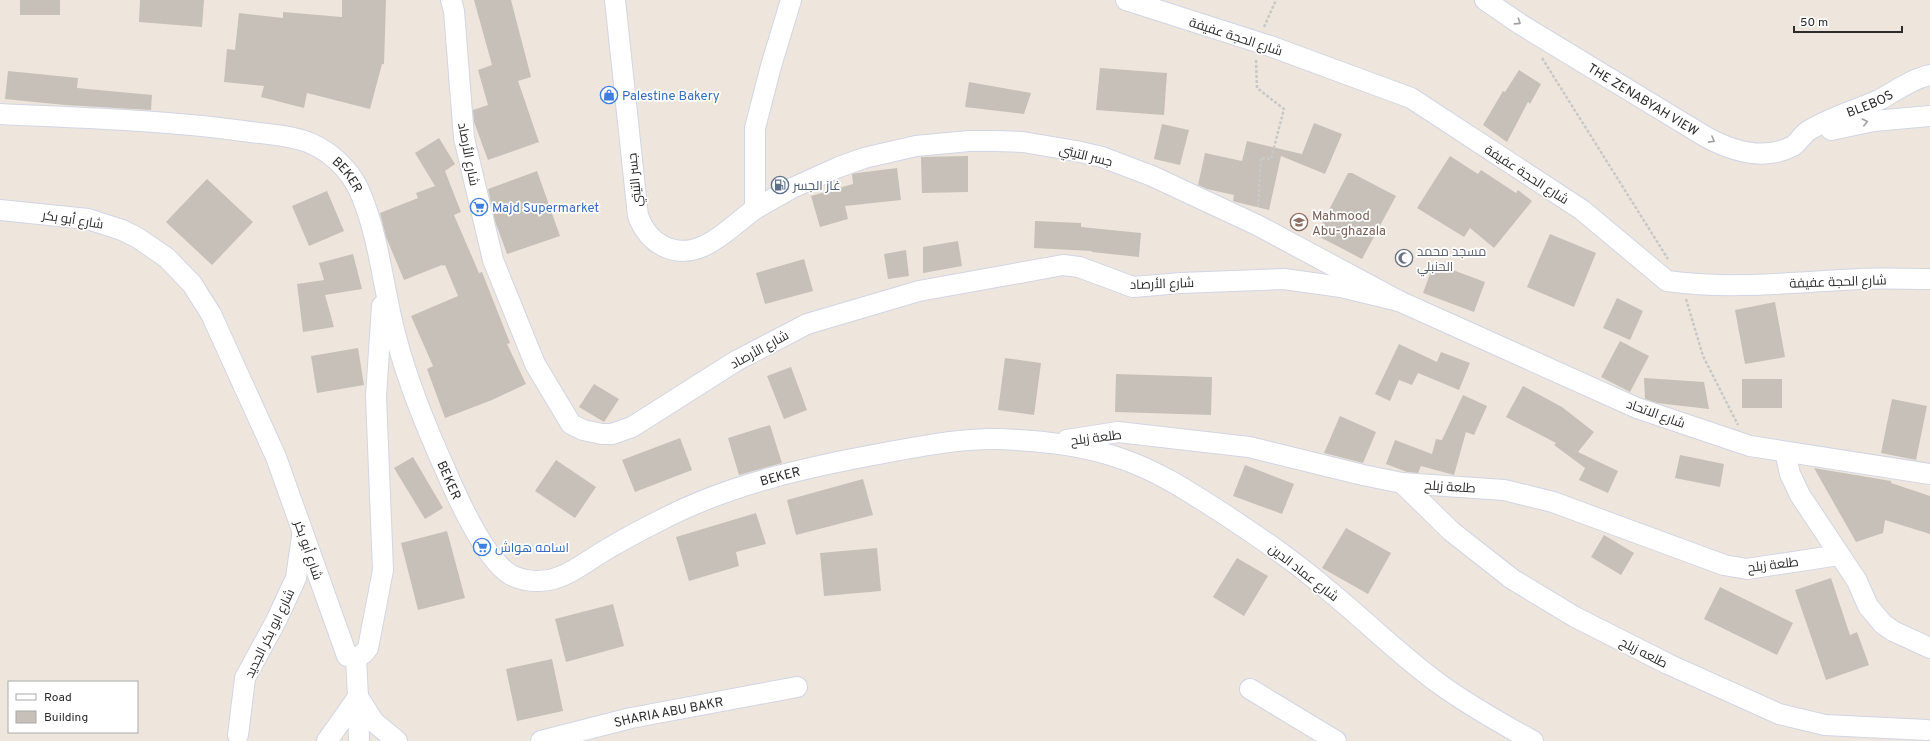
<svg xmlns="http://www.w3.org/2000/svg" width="1930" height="741" viewBox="0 0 1930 741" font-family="Overpass,Cairo,sans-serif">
	<rect width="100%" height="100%" fill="#eee6dc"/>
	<g fill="#c6c0b8">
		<rect x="20" y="0" width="40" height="15"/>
		<path d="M 140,0 L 204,0 L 202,27 L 139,22 Z"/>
		<path d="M 342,0 L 386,0 L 384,64 L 382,64 L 370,109 L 307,93 L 304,108 L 261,97 L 264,86 L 224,82 L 227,49 L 235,50 L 239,13 L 283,18 L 283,12 L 342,17 Z"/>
		<path d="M 474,0 L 511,0 L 531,77 L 518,81 L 539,142 L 488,160 L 474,122 L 473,110 L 488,105 L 478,70 L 492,65 Z"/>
		<path d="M 1100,68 L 1167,73 L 1164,115 L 1096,110 Z"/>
		<path d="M 1519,70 L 1541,84 L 1530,104 L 1528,102 L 1507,142 L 1483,125 L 1503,91 L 1505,92 Z"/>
		<path d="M 8,71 L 78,78 L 77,88 L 152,95 L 151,110 L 65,105 L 5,99 Z"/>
		<path d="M 969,82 L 1031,93 L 1024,114 L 965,107 Z"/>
		<path d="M 1314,123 L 1342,134 L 1325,174 L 1281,156 L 1269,210 L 1236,202 L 1233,201 L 1234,195 L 1207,189 L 1198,185 L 1205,153 L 1242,161 L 1247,141 L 1302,154 Z"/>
		<path d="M 1162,124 L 1189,130 L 1180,165 L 1154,159 Z"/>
		<path d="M 439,138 L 455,164 L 445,171 L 461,212 L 454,215 L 479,273 L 482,272 L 510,343 L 507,344 L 526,384 L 492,400 L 445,418 L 427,369 L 433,366 L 411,316 L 458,296 L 445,265 L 443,266 L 442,265 L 404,280 L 386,237 L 380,213 L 418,198 L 416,193 L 435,186 L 415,153 Z"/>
		<path d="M 968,156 L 968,192 L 922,193 L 921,157 Z"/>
		<path d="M 1450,156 L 1478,174 L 1481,170 L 1516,193 L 1518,190 L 1532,201 L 1494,248 L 1470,228 L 1464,237 L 1417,208 Z"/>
		<path d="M 897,168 L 901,200 L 845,206 L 848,219 L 820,227 L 811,196 L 853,184 L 852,174 L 857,173 Z"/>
		<path d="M 537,171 L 560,236 L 507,254 L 495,221 L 488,189 Z"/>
		<path d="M 1348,173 L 1352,173 L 1396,196 L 1362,259 L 1316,235 Z"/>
		<path d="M 207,179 L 253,222 L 212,265 L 166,222 Z"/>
		<path d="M 327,191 L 344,231 L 309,246 L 292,206 Z"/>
		<path d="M 1035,221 L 1081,223 L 1081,227 L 1141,233 L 1139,257 L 1092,252 L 1092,251 L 1034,248 Z"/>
		<path d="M 1550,234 L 1596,253 L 1574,307 L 1527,287 Z"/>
		<path d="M 958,241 L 962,266 L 923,273 L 923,247 Z"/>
		<path d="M 906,250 L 909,276 L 888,279 L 884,254 Z"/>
		<path d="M 353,254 L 362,289 L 325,295 L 334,327 L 303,332 L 297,284 L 324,280 L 319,263 Z"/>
		<path d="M 804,259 L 813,291 L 765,304 L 756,273 Z"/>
		<path d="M 1434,263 L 1485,282 L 1474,312 L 1423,293 Z"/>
		<path d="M 1617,298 L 1643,311 L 1630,340 L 1603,328 Z"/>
		<path d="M 1775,302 L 1785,357 L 1745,364 L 1735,310 Z"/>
		<path d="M 1620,341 L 1649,356 L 1630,392 L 1601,377 Z"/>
		<path d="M 1399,344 L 1437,362 L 1441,352 L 1470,363 L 1459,390 L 1418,373 L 1412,385 L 1399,380 L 1390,401 L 1375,394 Z"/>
		<path d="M 358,348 L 364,385 L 317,393 L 311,356 Z"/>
		<path d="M 1005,358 L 1041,363 L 1034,415 L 998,410 Z"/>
		<path d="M 791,367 L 807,410 L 784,419 L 767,376 Z"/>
		<path d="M 1116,374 L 1212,377 L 1211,415 L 1115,412 Z"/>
		<path d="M 1644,378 L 1704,382 L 1709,409 L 1657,403 L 1645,399 Z"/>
		<rect x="1742" y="379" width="40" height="29"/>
		<path d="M 594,384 L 619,399 L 604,422 L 579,407 Z"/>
		<path d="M 1523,386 L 1562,407 L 1594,432 L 1578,452 L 1618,471 L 1608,493 L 1579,480 L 1585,468 L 1554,445 L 1556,443 L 1506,417 Z"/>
		<path d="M 1463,395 L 1487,406 L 1474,435 L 1466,432 L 1454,475 L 1421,466 L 1418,473 L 1407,472 L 1386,464 L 1395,440 L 1432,454 L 1436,439 L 1442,440 Z"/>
		<path d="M 1892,399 L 1927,406 L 1916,460 L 1881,453 Z"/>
		<path d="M 1340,416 L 1376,432 L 1363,463 L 1324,453 Z"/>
		<path d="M 770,425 L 782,463 L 739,475 L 728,438 Z"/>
		<path d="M 680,438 L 692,470 L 635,492 L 622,460 Z"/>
		<path d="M 1680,455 L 1724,464 L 1720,487 L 1675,478 Z"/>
		<path d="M 413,457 L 443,508 L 425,519 L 394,468 Z"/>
		<path d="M 556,460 L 596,487 L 575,518 L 535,491 Z"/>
		<path d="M 1245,465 L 1294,484 L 1282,514 L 1233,496 Z"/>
		<path d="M 1814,468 L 1891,481 L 1891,483 L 1930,496 L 1930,534 L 1885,520 L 1883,533 L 1856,542 Z"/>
		<path d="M 863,479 L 873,515 L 796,535 L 787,500 Z"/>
		<path d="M 756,513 L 766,544 L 736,552 L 739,566 L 689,581 L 676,537 Z"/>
		<path d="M 1346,528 L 1391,553 L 1368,594 L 1322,568 Z"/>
		<path d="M 447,531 L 465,598 L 418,610 L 401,543 Z"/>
		<path d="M 1604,535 L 1634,553 L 1621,575 L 1591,557 Z"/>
		<path d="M 877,548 L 881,591 L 824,596 L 820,553 Z"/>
		<path d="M 1237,558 L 1268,576 L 1244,616 L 1213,597 Z"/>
		<path d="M 1831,578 L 1850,635 L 1857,632 L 1869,665 L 1826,680 L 1795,590 Z"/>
		<path d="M 1720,587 L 1793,623 L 1777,655 L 1704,619 Z"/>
		<path d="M 613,604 L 624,646 L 566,662 L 555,619 Z"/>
		<path d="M 552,659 L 563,711 L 517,721 L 506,669 Z"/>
	</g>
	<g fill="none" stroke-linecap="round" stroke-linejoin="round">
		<defs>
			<g id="minor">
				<path d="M 451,0 L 454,11 L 464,138 L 493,260 L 535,364 L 571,424 L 583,430 L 602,434 L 612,434 L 632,427 L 736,361 L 807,324 L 919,291 L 1063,265 L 1079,267 L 1133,287 L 1181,283 L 1284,279 L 1341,287 L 1399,301"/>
				<path d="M 615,0 L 638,216 C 643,229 651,240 663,246 C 699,264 728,228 755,209 L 755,128 L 771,66 L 791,0"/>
				<path d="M 1126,0 L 1270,46 L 1411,98 L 1582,210 L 1667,281 C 1730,290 1796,282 1859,279 C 1883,278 1907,279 1930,279"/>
				<path id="s1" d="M 1485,0 L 1520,24 L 1706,137 C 1732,151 1765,161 1793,146 C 1799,142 1802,135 1808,131 C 1830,117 1857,110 1881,99 C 1897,90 1912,79 1930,75"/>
				<path id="s2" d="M 0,114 C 81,118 163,120 243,131 C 265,134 290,135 310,143 C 331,152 349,169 359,190 C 380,237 383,291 397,341 C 409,385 426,427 445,469 C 457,497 485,560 511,575 C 523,581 536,582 549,580 C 570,576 591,558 609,548 C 626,538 643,529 661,520 C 730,484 807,467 884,453 C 922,446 961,438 1000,439 C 1042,441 1085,445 1125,460 C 1162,473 1194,495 1227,516 C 1263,540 1297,563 1329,591 C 1367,622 1402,657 1441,685 C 1470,706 1502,724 1533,741"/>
				<path d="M 1831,130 L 1874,121 L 1930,116"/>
				<path d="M 755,209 L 790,189 L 839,167 L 864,158 L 916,146 L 969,141 L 996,141 L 1023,142 L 1076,151 L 1102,157 L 1152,176 L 1257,225 L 1399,301 L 1637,408 L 1750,446 L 1930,474"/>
				<path d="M 0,210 L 88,219 L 122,230 L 138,238 L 167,258 L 192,284 L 211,314 L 276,457 L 347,656 C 357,658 362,657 368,648 L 383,570 L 376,396 L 382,306"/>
				<path d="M 1067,440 L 1118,432 L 1249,447 L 1363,475 L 1402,483 L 1504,490 L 1553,502 L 1724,565 L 1747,569 L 1839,555"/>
				<path d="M 1785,452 L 1790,474 L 1800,495 L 1857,581 L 1868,606 L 1883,624 L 1893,631 L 1930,648"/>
				<path d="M 1402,483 L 1451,531 L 1512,579 L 1575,617 L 1668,664 L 1779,714 L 1825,725 L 1927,730"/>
				<path d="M 356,658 L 358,697 L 374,722 L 397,741"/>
				<path d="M 1250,689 L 1336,741"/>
				<path d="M 358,697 L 359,741"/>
				<path d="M 238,735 L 245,678 L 276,621 L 296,578 L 302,536"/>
				<path d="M 327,741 L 358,697"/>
				<path id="s3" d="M 541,741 L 631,718 L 797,687"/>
			</g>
		</defs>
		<use href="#minor" stroke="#d1d5e5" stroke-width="22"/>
		<g stroke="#c8c8c8" stroke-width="2.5" stroke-dasharray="3 2" stroke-linecap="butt">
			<path d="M 1264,27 L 1276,0"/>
			<path d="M 1542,58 L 1668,259"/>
			<path d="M 1256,60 L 1257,88 L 1284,109 L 1271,159 L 1261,158 L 1258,207"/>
			<path d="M 1686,299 L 1703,356 L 1738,425"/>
		</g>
		<use href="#minor" stroke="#fff" stroke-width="20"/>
	</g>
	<defs><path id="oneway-chevron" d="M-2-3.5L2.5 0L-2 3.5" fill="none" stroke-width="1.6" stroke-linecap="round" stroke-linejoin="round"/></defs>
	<g stroke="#a0a0a0">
		<use href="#oneway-chevron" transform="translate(1518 22) rotate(33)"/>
		<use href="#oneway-chevron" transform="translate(1865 122) rotate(-13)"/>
		<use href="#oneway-chevron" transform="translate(1712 140) rotate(29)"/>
	</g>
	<defs>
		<symbol id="shop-ring" viewBox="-11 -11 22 22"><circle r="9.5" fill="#fff" stroke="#3f7fe0" stroke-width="1.5"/><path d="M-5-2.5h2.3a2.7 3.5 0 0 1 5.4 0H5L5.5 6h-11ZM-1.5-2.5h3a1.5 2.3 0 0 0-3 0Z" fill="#3f7fe0"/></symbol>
		<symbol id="fuel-ring" viewBox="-11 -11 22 22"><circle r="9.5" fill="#fff" stroke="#5c6f8a" stroke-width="1.5"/><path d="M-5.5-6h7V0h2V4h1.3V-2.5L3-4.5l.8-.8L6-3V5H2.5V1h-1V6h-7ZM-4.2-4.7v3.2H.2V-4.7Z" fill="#5c6f8a"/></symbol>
		<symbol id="supermarket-ring" viewBox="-11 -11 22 22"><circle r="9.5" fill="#fff" stroke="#3f7fe0" stroke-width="1.5"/><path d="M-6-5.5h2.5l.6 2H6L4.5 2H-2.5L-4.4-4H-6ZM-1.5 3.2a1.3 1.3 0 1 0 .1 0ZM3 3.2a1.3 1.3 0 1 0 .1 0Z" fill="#3f7fe0"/></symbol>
		<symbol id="school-ring" viewBox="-11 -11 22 22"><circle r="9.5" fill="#fff" stroke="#8d6e63" stroke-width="1.5"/><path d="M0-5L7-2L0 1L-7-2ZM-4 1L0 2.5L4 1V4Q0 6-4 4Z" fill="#8d6e63"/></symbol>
		<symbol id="mosque-ring" viewBox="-11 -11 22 22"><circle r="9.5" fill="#fff" stroke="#6b7280" stroke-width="1.5"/><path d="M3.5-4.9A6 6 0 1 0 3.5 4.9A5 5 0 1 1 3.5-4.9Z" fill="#6b7280"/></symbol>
	</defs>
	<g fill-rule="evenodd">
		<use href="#shop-ring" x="599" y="85" width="20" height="20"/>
		<use href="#fuel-ring" x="770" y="175" width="20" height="20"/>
		<use href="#supermarket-ring" x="469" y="197" width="20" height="20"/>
		<use href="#school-ring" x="1289" y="212" width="20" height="20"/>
		<use href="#mosque-ring" x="1394" y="248" width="20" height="20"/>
		<use href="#supermarket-ring" x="472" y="537" width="20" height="20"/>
	</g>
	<g text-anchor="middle" stroke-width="3.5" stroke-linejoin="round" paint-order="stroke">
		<g font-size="13" fill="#2b2b2b" stroke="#fff">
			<text transform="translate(1236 36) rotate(18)" y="5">شارع الحجة عفيفة</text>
			<text dy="5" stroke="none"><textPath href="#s1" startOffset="187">THE ZENABYAH VIEW</textPath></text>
			<text dy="5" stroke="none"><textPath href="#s1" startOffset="440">BLEBOS</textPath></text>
			<text transform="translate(469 154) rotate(79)" y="5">شارع الأرصاد</text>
			<text transform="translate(1086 155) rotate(14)" y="5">جسر التيتي</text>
			<text transform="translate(1527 174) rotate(33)" y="5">شارع الحجة عفيفة</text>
			<text dy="5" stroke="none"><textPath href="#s2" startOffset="362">BEKER</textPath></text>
			<text transform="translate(634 180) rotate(-96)" y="5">جسر التيتي</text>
			<text transform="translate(73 219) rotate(9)" y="5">شارع أبو بكر</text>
			<text transform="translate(1838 281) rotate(-2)" y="5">شارع الحجة عفيفة</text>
			<text transform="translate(1162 283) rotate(-2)" y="5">شارع الأرصاد</text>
			<text transform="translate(759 349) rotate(-29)" y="5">شارع الأرصاد</text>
			<text transform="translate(1656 413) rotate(20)" y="5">شارع الاتحاد</text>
			<text transform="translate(1096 437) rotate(-7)" y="5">طلعة زبلح</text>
			<text dy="5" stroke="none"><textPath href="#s2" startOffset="1094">BEKER</textPath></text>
			<text dy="5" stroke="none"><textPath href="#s2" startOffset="686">BEKER</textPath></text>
			<text transform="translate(1450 486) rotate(4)" y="5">طلعة زبلح</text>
			<text transform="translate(309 550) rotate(71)" y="5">شارع أبو بكر</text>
			<text transform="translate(1773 564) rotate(-7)" y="5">طلعة زبلح</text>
			<text transform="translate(1304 572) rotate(38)" y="5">شارع عماد الدين</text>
			<text transform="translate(269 633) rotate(-64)" y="5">شارع ابو بكر الجديد</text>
			<text transform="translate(1644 652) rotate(27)" y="5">طلعه زبلح</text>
			<text dy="5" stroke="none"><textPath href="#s3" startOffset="131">SHARIA ABU BAKR</textPath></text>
		</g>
		<g font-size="13" fill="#366cbe" stroke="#fff" text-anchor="start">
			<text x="622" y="100">Palestine Bakery</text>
			<text x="492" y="212">Majd Supermarket</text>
			<text x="495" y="552">اسامه هواش</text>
		</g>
		<g font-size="13" fill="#4e5e75" stroke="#fff" text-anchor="start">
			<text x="793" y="190">غاز الجسر</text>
		</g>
		<g font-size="13" fill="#785e54" stroke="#fff" text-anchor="start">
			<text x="1312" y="220">Mahmood<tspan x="1312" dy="15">Abu-ghazala</tspan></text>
		</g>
		<g font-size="13" fill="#5b616d" stroke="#fff" text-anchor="start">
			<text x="1417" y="256">مسجد محمد<tspan x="1417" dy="15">الحنبلي</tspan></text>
		</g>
	</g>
	<rect x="8" y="681" width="130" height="52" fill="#ffffff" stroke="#aaaaaa"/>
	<rect x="16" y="694" width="20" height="6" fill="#ffffff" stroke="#aaaaaa"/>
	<text x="44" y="701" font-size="12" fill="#2b2b2b">Road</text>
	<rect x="16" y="711" width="20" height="12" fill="#c6c0b8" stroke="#aaaaaa"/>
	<text x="44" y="721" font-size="12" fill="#2b2b2b">Building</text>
	<path d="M1794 26v6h108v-6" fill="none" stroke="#2b2b2b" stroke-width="2"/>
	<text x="1800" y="26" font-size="12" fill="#2b2b2b" stroke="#ffffff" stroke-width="3" paint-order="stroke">50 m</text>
</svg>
